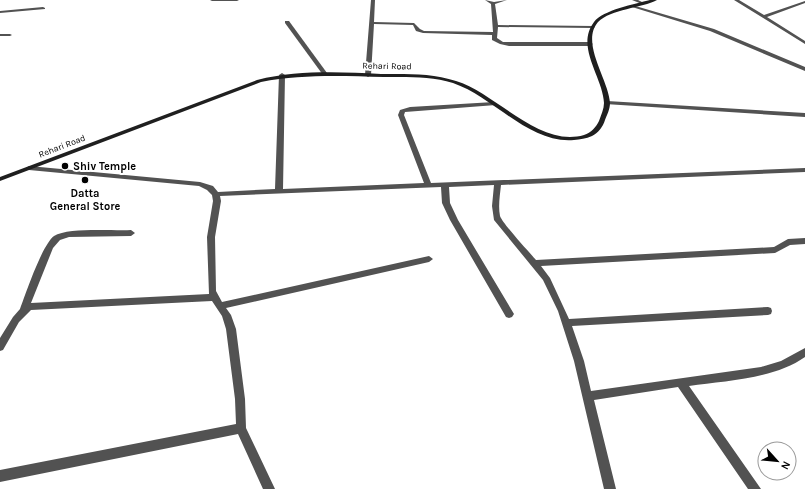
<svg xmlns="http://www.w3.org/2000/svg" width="805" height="489" viewBox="0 0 805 489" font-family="Karla,sans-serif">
	<rect width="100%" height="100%" fill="#fff"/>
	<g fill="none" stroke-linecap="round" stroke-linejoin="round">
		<path fill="#525252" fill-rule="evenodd" d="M 285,21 L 289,21 L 327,73 L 327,75 L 323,75 L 285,23 Z"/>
		<g fill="#525252" fill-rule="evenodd">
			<path d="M 210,0 L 239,0 L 237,1 L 212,1 Z"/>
			<path d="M 371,0 L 375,0 L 374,22 L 414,23 L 420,29 L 424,31 L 493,32 L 491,4 L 485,0 L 494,2 L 507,0 L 495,4 L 498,25 L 593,26 L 595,27 L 593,28 L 498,27 L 497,38 L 503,42 L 590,42 L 593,44 L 590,46 L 509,46 L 500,44 L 492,40 L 492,35 L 423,33 L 416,31 L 413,25 L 374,24 L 371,75 L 368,77 L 365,75 Z"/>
			<path d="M 632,0 L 638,0 L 644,3 L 642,4 Z"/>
			<path d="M 734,0 L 739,0 L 764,15 L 805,1 L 805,3 L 767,17 L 805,41 L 805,44 Z"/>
			<path d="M 632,5 L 714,29 L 805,67 L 805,71 L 710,31 L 632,7 Z"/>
			<path d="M 43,7 L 45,8 L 45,9 L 0,13 L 0,11 Z"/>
			<path d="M 0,34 L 10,34 L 12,35 L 10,36 L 0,36 Z"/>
			<path d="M 282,73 L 285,75 L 283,189 L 424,183 L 398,115 L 400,110 L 410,107 L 494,102 L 497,104 L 496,105 L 405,112 L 404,115 L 431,183 L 805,168 L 805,172 L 501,185 C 500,195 498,206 500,216 C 503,224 529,252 536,260 L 774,247 L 788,239 L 805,238 L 805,244 L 790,245 L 775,253 L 541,266 L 550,278 L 569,319 L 768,307 L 771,308 L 772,311 L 771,314 L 768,315 L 572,326 L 584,361 L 591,391 L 761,367 L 781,361 L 805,348 L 805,357 C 774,379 725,381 689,386 L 761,489 L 748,489 L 678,387 L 594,400 L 616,489 L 604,489 L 574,361 L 558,311 L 543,280 L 494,220 L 492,206 L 494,185 L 449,187 L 450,203 L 458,220 L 514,314 L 512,317 L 509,318 L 506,317 L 450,220 L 442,203 L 441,187 L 220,196 L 221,201 L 215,237 L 216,291 L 222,302 L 429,256 L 433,259 L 429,262 L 226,308 L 231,315 L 236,329 L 245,399 L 246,428 L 275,489 L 263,489 L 238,434 L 0,482 L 0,470 L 236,424 L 235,399 L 226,329 L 222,316 L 212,301 L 31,310 L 19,322 L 3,350 L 0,351 L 0,338 L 13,317 L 20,309 C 26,293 42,245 54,236 C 68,227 113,231 131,230 L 135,233 L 131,236 L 69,237 L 60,240 L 53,248 L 31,303 L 209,294 L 207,237 L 213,201 L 212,195 L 207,190 L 199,186 L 29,170 L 26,168 L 29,166 L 200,182 L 213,186 L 218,192 L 275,189 L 279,75 Z"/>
			<path d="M 607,101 L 805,113 L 805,117 L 605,104 L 605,102 Z"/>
		</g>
		<path fill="#1f1f1f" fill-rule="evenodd" d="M 650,0 L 657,0 C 642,8 611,9 598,22 C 580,43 609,80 610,103 C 610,109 607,115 605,120 C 603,127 598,133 592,136 C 586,139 580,139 574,140 C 529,144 494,97 453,83 C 431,76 407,77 384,77 C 342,76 302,74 261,82 L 0,181 L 0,177 L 257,80 C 298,70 339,72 381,74 C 406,74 432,73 456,81 C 496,93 539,148 584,135 C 591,133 596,127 599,121 C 601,115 604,109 604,103 C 603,77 575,47 594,22 C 603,10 635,4 650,0 Z"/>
	</g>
	<g fill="#000" stroke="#fff" stroke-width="1.5">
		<circle cx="65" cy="166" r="4"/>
		<circle cx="85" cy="180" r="4"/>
	</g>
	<g text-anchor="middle" stroke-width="4" stroke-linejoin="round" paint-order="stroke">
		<g font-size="9" fill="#000" stroke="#fff">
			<text transform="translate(387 66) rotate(1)" y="3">Rehari Road</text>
			<text transform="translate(62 146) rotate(-21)" y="3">Rehari Road</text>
		</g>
		<g font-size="11" font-weight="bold" fill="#000" stroke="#fff" text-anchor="start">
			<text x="73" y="170">Shiv Temple</text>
			<text x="85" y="197" text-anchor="middle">Datta<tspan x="85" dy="13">General Store</tspan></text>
		</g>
	</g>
	<g transform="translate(777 461) rotate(117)"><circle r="19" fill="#ffffff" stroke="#999999"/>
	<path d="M0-3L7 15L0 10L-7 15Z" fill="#000000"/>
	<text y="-6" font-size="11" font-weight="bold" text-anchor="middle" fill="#000000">N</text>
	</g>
</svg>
